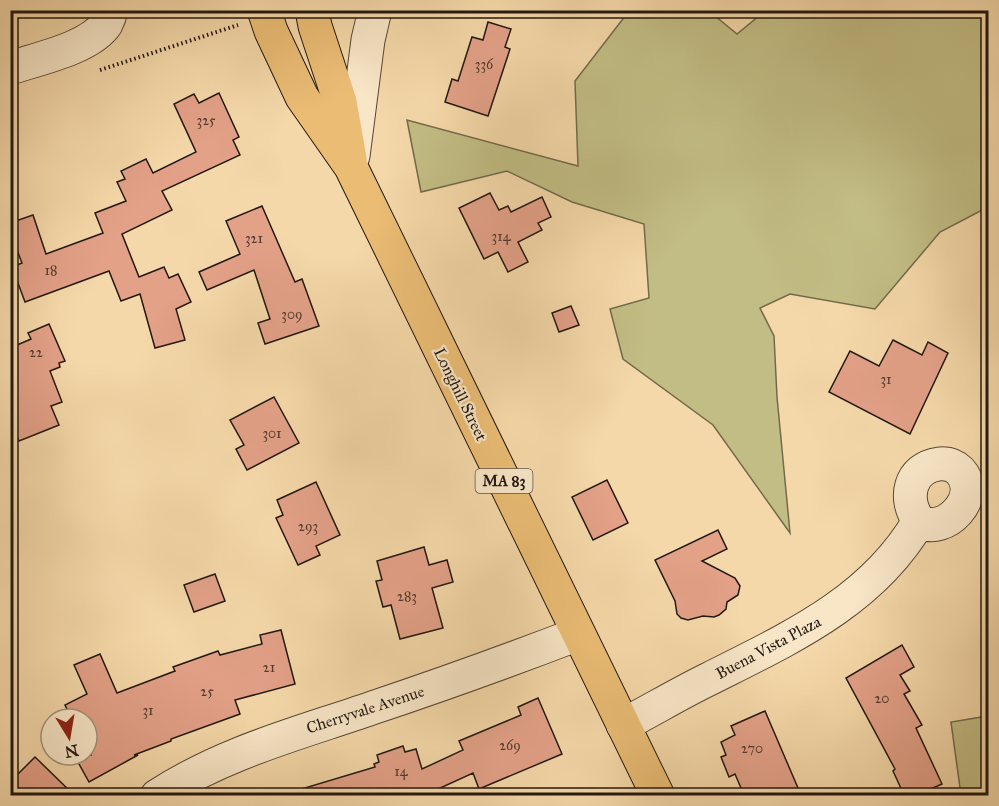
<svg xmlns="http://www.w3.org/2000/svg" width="999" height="806" viewBox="0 0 999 806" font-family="'IM FELL Great Primer',serif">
	<rect width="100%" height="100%" fill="#f5d8a9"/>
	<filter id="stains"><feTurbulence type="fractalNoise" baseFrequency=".00333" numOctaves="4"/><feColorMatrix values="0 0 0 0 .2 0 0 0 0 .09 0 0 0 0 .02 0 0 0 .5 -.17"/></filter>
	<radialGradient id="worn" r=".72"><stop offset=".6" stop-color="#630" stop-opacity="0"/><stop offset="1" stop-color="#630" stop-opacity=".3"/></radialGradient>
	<g fill="#c2bd84" stroke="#726a4a" stroke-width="1.5">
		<path d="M 629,11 L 709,11 L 737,34 L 765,11 L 988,11 L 988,207 L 940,232 L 875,309 L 790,294 L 760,308 L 774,336 L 777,397 L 790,533 L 713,425 L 623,359 L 610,309 L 649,298 L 644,224 L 572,202 L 507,171 L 421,192 L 407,120 L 578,166 L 575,81 Z"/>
		<path d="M 988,716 L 988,795 L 961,795 L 951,722 Z"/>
	</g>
	<g fill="#e3a188" stroke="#221811" stroke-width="1.5">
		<path d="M 488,22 L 511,29 L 505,47 L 510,49 L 488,116 L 445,102 L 452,79 L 458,81 L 472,37 L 483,40 Z"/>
		<path d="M 219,93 L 239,137 L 233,140 L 240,155 L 162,191 L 172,210 L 122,234 L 139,277 L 164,267 L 169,278 L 178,274 L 191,302 L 176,309 L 185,340 L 155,348 L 140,294 L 121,301 L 109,271 L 25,302 L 12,267 L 22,263 L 10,232 L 10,223 L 33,215 L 46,254 L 103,233 L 95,213 L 126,201 L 117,182 L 125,179 L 121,171 L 146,159 L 153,173 L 196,152 L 174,104 L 194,94 L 199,103 Z"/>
		<path d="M 490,193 L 499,210 L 508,206 L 511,212 L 542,197 L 551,217 L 538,223 L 542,230 L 518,242 L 528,262 L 508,272 L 498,252 L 484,259 L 459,208 Z"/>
		<path d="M 262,206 L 295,282 L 302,279 L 319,326 L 265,344 L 258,323 L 270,319 L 254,270 L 207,290 L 199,272 L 240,254 L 226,221 Z"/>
		<path d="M 571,306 L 579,325 L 559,332 L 552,313 Z"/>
		<path d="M 49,324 L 65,361 L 59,363 L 60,367 L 50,371 L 62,402 L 51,406 L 59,425 L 19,441 L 10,421 L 10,348 L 31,339 L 28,333 Z"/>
		<path d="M 893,340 L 922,355 L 928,342 L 948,353 L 910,434 L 829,392 L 850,351 L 879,366 Z"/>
		<path d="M 274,397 L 299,443 L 247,470 L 236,449 L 244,445 L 230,420 Z"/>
		<path d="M 607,480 L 628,523 L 593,540 L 572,497 Z"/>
		<path d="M 316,482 L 340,535 L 316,546 L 320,555 L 298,565 L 276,518 L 283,515 L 277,500 Z"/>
		<path d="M 718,530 L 727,549 L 702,561 L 735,578 L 740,586 L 738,595 L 727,602 L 726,609 L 719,615 L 714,617 L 703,616 L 688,620 L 681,618 L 677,614 L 675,601 L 655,560 Z"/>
		<path d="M 424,547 L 429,565 L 447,560 L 453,582 L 432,588 L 443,628 L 400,639 L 391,605 L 383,607 L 376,581 L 382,580 L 377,561 Z"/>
		<path d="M 215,574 L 225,601 L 194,612 L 184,585 Z"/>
		<path d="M 281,630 L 295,684 L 235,700 L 240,714 L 171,739 L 171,741 L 134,755 L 138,755 L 89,782 L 74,755 L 91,755 L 87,747 L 87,719 L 72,719 L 65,705 L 87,694 L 74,665 L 100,654 L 117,693 L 175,671 L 173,667 L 218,651 L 220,655 L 262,644 L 260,635 Z"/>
		<path d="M 902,645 L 914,667 L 900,675 L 910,691 L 904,694 L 922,725 L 916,728 L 942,784 L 917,795 L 904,795 L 893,771 L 895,769 L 846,678 Z"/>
		<path d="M 538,698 L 562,754 L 479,789 L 473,773 L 425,795 L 298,795 L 298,790 L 375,767 L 374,764 L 379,762 L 377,755 L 403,746 L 405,752 L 416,749 L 422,769 L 463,750 L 459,741 L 521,715 L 518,707 Z"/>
		<path d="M 765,711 L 801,795 L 744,795 L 735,774 L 729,777 L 721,757 L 726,755 L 721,742 L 735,735 L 731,726 Z"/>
		<path d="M 35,757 L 74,795 L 10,795 L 10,782 Z"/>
	</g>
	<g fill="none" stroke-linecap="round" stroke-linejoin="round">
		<defs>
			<g id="minor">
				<path d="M 10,68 C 37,59 90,48 106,24 C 108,20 110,15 111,10"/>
				<path d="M 353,156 L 368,40 L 375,10"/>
				<path d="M 623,725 C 652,710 680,693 709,679 C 788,639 872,602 919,521 C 945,537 983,496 960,471 C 954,465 947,463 939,464 C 909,468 903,499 919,521"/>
				<path d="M 157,796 C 225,752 297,734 372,708 C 441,685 510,660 578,634"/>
			</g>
			<g id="major">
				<path d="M 264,10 L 271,31 L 302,97 L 351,167 L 658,796"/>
				<path d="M 312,10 L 315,26 L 340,102 L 350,159"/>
			</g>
		</defs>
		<use href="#minor" stroke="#574837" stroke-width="35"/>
		<use href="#major" stroke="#221811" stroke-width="35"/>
		<path stroke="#221811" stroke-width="4" stroke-dasharray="1.5 3" stroke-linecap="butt" d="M 100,70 L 238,25"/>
		<use href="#minor" stroke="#f8e6c7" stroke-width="33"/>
		<use href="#major" stroke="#eabc74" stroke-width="33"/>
	</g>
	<g text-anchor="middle" stroke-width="4.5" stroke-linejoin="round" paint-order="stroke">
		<g font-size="14" fill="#523a2f">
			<text x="484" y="69">336</text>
			<text x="206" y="125">325</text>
			<text x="501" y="241">314</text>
			<text x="254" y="243">321</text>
			<text x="51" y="275">18</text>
			<text x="292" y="319">309</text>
			<text x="36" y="357">22</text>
			<text x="886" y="384">31</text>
			<text x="272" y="438">301</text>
			<text x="308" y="531">293</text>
			<text x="407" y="601">283</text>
			<text x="269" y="672">21</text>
			<text x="207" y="696">25</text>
			<text x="882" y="703">20</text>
			<text x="148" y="715">31</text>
			<text x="510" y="750">269</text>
			<text x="752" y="753">270</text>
			<text x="401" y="776">14</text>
		</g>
		<rect fill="#f8e6c7" stroke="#625648" stroke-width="1.5" x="475.5" y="469" width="57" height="24" rx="4.5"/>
		<g font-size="15" font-weight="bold" fill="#221811">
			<text x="504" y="486">MA 83</text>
		</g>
		<g font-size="16" fill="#221811" stroke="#f8e6c7">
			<text transform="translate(461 394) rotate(64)" y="6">Longhill Street</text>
			<text transform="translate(768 647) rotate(-28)" y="6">Buena Vista Plaza</text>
			<text transform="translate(365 709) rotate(-18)" y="6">Cherryvale Avenue</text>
		</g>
	</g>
	<rect width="999" height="806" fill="none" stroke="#f5d8a9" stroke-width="36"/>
	<rect x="12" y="12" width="975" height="782" fill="none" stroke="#221811" stroke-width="3"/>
	<rect x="18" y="18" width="963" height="770" fill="none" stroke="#221811" stroke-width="1.5"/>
	<g transform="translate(69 737) rotate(169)"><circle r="28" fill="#f8e6c7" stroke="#a2947e" stroke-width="1.5"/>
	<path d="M0-4.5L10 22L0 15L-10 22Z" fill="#8f2418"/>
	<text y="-9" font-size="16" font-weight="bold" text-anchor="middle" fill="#221811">N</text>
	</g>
	<rect width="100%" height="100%" filter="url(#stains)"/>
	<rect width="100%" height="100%" fill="url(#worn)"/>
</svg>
